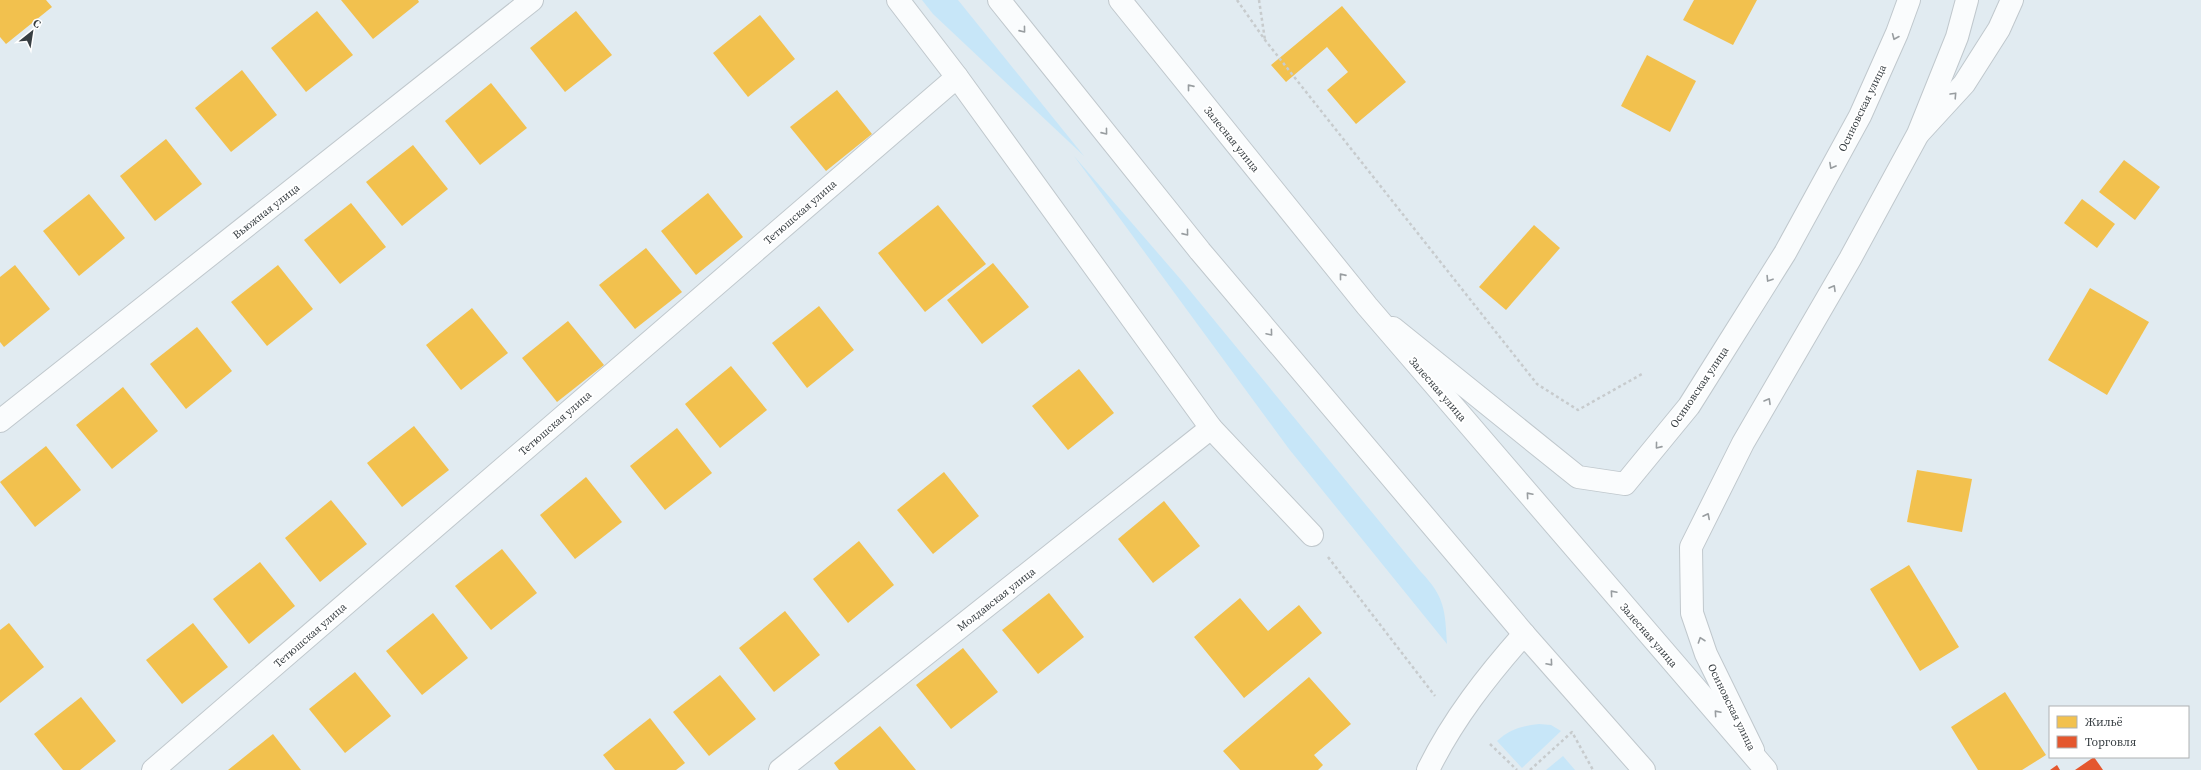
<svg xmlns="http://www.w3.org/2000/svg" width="2201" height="770" viewBox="0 0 2201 770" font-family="'Source Serif 4',serif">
	<rect width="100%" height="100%" fill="#e1ebf1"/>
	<g fill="#c7e6f8">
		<path d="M 922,0 L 958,0 L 1084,156 L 933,14 Z"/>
		<path d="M 1074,156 L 1182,281 L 1421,572 C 1445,597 1445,610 1447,644 L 1289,449 Z"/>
		<path d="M 1539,724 L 1551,725 L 1561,731 L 1522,768 L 1497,741 C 1510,729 1522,726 1539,724 Z"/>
		<path d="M 1563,756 L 1575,770 L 1546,770 Z"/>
	</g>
	<g fill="#f2c14e">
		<path d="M 0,0 L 46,0 L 52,7 L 6,44 L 0,37 Z"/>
		<path d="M 341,0 L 418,0 L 419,2 L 373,39 Z"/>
		<path d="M 1694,0 L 1757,0 L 1733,45 L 1683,20 Z"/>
		<path d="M 1342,6 L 1406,82 L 1356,124 L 1327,90 L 1348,72 L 1327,47 L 1286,82 L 1271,65 Z"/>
		<path d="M 317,11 L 353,55 L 306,92 L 271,48 Z"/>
		<path d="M 576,11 L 612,55 L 565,92 L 530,48 Z"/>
		<path d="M 760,15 L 795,59 L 748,97 L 713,53 Z"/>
		<path d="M 1647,55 L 1696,81 L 1670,132 L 1621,106 Z"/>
		<path d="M 242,70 L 277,115 L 231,152 L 195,108 Z"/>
		<path d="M 491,83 L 527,128 L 480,165 L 445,121 Z"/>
		<path d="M 837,90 L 872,134 L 826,171 L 790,127 Z"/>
		<path d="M 166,139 L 202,184 L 155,221 L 120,176 Z"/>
		<path d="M 413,145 L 448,189 L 402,226 L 366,182 Z"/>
		<path d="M 2124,160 L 2160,187 L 2135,220 L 2099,192 Z"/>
		<path d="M 708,193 L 743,237 L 696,275 L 661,231 Z"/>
		<path d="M 89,194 L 125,238 L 79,276 L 43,231 Z"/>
		<path d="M 2082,199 L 2115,224 L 2097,248 L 2064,223 Z"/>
		<path d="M 351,203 L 386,247 L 340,284 L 304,240 Z"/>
		<path d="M 938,205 L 986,264 L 925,312 L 878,253 Z"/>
		<path d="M 1534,225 L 1560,248 L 1506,310 L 1479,287 Z"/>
		<path d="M 646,248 L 682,292 L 635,329 L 599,285 Z"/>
		<path d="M 993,263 L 1029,307 L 982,344 L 947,300 Z"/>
		<path d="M 15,265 L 50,309 L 4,347 L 0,342 L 0,277 Z"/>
		<path d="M 278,265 L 313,309 L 267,346 L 231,302 Z"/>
		<path d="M 2090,288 L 2149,322 L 2107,395 L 2048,360 Z"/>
		<path d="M 819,306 L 854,350 L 807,388 L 772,343 Z"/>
		<path d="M 472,308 L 508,353 L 461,390 L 426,345 Z"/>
		<path d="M 568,321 L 604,365 L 557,402 L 522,358 Z"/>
		<path d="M 197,327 L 232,371 L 186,409 L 150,364 Z"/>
		<path d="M 731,366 L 767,410 L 720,448 L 685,404 Z"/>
		<path d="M 1079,369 L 1114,413 L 1068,450 L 1032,406 Z"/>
		<path d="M 123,387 L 158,431 L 112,469 L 76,425 Z"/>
		<path d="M 414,426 L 449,470 L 402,507 L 367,463 Z"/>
		<path d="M 677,428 L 712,473 L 665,510 L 630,466 Z"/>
		<path d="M 46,446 L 81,490 L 35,527 L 0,482 Z"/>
		<path d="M 1917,470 L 1972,479 L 1962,532 L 1907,522 Z"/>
		<path d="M 944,472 L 979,516 L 933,554 L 897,510 Z"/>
		<path d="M 586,477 L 622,522 L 575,559 L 540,515 Z"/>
		<path d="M 331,500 L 367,544 L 320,582 L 285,538 Z"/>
		<path d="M 1164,501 L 1200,546 L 1153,583 L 1118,539 Z"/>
		<path d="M 859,541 L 894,585 L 848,623 L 813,579 Z"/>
		<path d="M 502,549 L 537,593 L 491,630 L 455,586 Z"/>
		<path d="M 260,562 L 295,606 L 249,644 L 213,599 Z"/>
		<path d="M 1909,565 L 1959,647 L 1920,671 L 1870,589 Z"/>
		<path d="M 1049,593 L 1084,637 L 1038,674 L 1002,630 Z"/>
		<path d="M 1240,598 L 1268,631 L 1299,605 L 1322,633 L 1244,698 L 1194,637 Z"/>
		<path d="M 785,611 L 820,655 L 774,692 L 739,648 Z"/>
		<path d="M 433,613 L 468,658 L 422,695 L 386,651 Z"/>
		<path d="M 9,623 L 44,667 L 0,703 L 0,630 Z"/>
		<path d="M 193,623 L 228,667 L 182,704 L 146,660 Z"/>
		<path d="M 963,648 L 998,692 L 951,729 L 916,685 Z"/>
		<path d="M 355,672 L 391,716 L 345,753 L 309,709 Z"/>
		<path d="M 720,675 L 756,719 L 709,756 L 673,712 Z"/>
		<path d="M 1309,677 L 1351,724 L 1314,755 L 1323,765 L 1318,770 L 1240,770 L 1223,751 Z"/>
		<path d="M 2005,692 L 2046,755 L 2022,770 L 1978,770 L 1951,727 Z"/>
		<path d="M 81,697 L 116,741 L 80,770 L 63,770 L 34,734 Z"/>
		<path d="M 650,718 L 685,763 L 676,770 L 615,770 L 603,755 Z"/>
		<path d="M 880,726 L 916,770 L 839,770 L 834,763 Z"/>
		<path d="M 273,734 L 301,770 L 228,770 Z"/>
	</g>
	<g fill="#e4572e">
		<path d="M 2094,757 L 2103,770 L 2075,770 Z"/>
		<path d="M 2057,765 L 2060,770 L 2050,770 Z"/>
	</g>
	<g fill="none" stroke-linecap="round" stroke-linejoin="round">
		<defs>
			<g id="minor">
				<path d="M 898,0 L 957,77 L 1211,428 L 1312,535"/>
				<path d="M 1919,133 L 1964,84 L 1999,29 L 2012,0"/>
				<path d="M 0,421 L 532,0"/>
				<path d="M 153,770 L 957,77"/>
				<path d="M 780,770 L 1211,428"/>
			</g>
			<g id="tertiary">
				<path d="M 1393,328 L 1578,477 L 1625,484 L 1689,406 L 1785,253 L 1860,116 L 1897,33 L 1909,0"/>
				<path d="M 1753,750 L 1706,654 L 1692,613 L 1691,547 L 1743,443 L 1850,259 L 1918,134 L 1957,37 L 1967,0"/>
			</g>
			<path id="secondary" d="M 1428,770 C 1453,719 1487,676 1524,634"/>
			<g id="primary">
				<path d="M 999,0 L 1200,251 L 1524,634 L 1644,770"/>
				<path d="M 1120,0 L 1367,306 L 1766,770"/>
			</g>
		</defs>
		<use href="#minor" stroke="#c0c8cd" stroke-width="24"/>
		<use href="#tertiary" stroke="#c0c8cd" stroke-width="24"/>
		<use href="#secondary" stroke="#c0c8cd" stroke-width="24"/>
		<use href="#primary" stroke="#c0c8cd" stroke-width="24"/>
		<g stroke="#c7cbcd" stroke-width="2.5" stroke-dasharray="3 3" stroke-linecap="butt">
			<path d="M 1237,0 L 1265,40 L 1537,384 L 1578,410 L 1642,374"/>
			<path d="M 1259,0 L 1265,40"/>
			<path d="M 1328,557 L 1435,696"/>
			<path d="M 1490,744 L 1517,770"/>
			<path d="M 1530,770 L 1572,732 L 1593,770"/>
		</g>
		<use href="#minor" stroke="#fafcfd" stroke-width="22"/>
		<use href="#tertiary" stroke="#fafcfd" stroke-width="22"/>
		<use href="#secondary" stroke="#fafcfd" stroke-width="22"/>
		<use href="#primary" stroke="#fafcfd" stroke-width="22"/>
	</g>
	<defs><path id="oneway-chevron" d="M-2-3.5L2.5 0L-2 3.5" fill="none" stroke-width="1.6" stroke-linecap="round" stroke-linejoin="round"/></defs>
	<g stroke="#989da0">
		<use href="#oneway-chevron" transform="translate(1023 30) rotate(51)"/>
		<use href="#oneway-chevron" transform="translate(1895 37) rotate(113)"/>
		<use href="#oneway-chevron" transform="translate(1190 87) rotate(-129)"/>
		<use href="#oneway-chevron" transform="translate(1954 95) rotate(-47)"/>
		<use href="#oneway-chevron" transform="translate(1105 132) rotate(51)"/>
		<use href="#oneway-chevron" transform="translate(1832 166) rotate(119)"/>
		<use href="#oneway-chevron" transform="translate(1186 233) rotate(51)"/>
		<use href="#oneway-chevron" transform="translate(1342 276) rotate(-129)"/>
		<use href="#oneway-chevron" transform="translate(1769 279) rotate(122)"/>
		<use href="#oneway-chevron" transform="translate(1833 288) rotate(-60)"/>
		<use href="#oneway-chevron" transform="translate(1270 333) rotate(50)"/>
		<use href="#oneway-chevron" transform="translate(1768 401) rotate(-60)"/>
		<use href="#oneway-chevron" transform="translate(1658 446) rotate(129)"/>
		<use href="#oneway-chevron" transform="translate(1529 495) rotate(-131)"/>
		<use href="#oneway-chevron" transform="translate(1707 516) rotate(-63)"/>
		<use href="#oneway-chevron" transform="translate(1613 593) rotate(-131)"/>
		<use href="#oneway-chevron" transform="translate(1701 640) rotate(-109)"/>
		<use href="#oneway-chevron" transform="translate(1550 663) rotate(49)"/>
		<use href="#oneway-chevron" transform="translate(1717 713) rotate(-131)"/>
	</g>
	<g text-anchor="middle" stroke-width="4" stroke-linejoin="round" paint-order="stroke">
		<g font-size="11" fill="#373e42" stroke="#fff">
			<text transform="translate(1862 108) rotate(-64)" y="4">Осиновская улица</text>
			<text transform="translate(1232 139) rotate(51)" y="4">Залесная улица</text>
			<text transform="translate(266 211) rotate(-38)" y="4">Вьюжная улица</text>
			<text transform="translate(800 212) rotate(-41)" y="4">Тетюшская улица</text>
			<text transform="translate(1699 387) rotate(-56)" y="4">Осиновская улица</text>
			<text transform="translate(1438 389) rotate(49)" y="4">Залесная улица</text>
			<text transform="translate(555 423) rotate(-41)" y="4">Тетюшская улица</text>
			<text transform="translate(996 599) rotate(-38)" y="4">Молдавская улица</text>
			<text transform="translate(310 635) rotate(-41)" y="4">Тетюшская улица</text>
			<text transform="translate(1649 635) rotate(49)" y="4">Залесная улица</text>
			<text transform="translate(1732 707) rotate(64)" y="4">Осиновская улица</text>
		</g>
	</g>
	<rect x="2049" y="706" width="140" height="52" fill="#ffffff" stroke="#afb2b3"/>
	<rect x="2057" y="716" width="20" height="12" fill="#f2c14e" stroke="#afb2b3"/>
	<text x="2085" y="726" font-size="12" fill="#373e42">Жильё</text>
	<rect x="2057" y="736" width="20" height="12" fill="#e4572e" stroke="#afb2b3"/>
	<text x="2085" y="746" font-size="12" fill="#373e42">Торговля</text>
	<g transform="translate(32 32) rotate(30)" stroke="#ffffff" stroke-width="3" paint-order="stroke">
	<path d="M0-3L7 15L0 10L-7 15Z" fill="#373e42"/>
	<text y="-6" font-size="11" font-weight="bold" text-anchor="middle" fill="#373e42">С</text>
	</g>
</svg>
